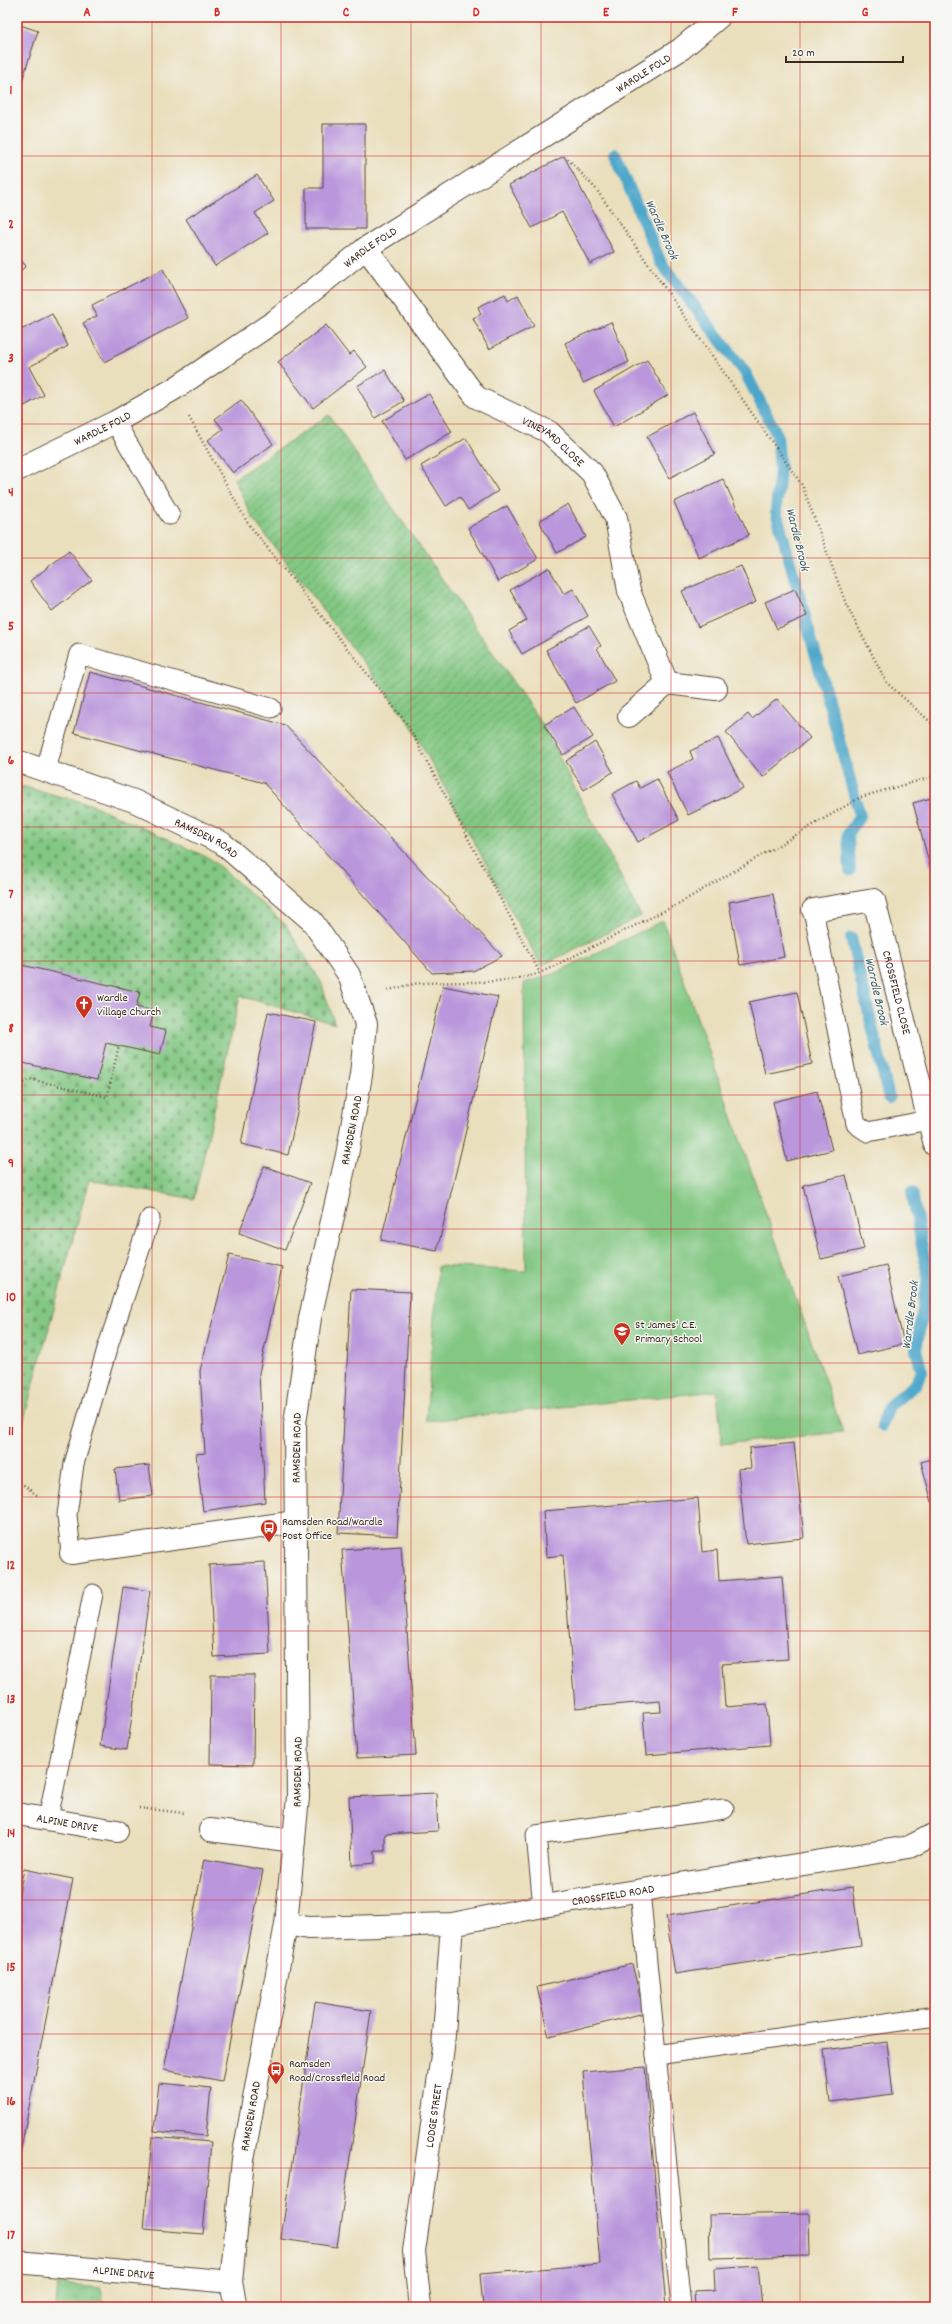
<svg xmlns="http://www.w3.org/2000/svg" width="952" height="2324" viewBox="0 0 952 2324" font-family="Dekko,sans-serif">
	<defs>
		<pattern id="cemetery-stones" width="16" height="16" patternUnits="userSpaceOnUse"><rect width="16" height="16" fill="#82c782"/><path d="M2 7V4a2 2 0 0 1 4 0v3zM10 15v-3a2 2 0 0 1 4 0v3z" fill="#6ca26a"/></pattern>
		<pattern id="park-crowns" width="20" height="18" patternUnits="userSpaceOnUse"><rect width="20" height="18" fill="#82c782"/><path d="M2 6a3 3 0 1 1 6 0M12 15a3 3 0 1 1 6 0" fill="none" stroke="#6ca26a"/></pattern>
		<pattern id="garden-furrows" width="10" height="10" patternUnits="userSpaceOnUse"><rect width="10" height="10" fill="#82c782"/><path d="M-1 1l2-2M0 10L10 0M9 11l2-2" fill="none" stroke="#6ca26a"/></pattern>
	</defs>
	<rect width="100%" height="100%" fill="#f6f6f2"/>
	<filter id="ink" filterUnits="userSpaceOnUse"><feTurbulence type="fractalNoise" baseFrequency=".025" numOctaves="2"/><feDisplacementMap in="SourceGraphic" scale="8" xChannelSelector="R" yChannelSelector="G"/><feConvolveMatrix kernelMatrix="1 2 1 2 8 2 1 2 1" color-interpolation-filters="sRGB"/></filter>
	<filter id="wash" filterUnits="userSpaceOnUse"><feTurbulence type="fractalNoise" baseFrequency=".012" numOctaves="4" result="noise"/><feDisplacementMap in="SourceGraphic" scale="16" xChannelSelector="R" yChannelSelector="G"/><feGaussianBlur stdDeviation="0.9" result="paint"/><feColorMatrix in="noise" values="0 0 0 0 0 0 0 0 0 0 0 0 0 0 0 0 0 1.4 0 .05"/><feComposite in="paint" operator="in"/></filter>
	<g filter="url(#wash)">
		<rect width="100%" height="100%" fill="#eadfbc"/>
		<path fill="url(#cemetery-stones)" stroke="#5e7850" d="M 17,785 L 93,805 L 211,859 L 285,924 L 321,982 L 335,1024 L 240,996 L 194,1199 L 89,1180 L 17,1445 Z"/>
		<path fill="url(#park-crowns)" stroke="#5e7850" d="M 58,2284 L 101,2288 L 104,2307 L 56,2307 Z"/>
		<path fill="url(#garden-furrows)" stroke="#5e7850" d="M 329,415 L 542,724 L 641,916 L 541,966 L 409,722 L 253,519 L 234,479 Z"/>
		<path fill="#82c782" stroke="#5e7850" d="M 663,921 L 843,1432 L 722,1444 L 717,1391 L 426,1421 L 438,1266 L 526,1271 L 524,983 L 553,974 Z"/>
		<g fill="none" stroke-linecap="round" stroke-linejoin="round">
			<g stroke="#4ba6c9" stroke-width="12">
				<path d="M 615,154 L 661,263 L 745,372 L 777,435 L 780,468 L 776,511 L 860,816 L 848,834 L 850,870"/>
				<path d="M 851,938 L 889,1098"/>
				<path d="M 882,1426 L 889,1406 L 915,1385 L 922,1372 L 916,1350 L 928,1279 L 912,1192"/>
			</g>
		</g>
		<g id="blocks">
			<g fill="#ba97dc">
				<path d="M 17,24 L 38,31 L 17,96 Z"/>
				<path d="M 323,124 L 365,124 L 365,229 L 306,229 L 306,188 L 323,188 Z"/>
				<path d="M 564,156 L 614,252 L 590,264 L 562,212 L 532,228 L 509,185 Z"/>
				<path d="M 257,175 L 274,201 L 255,213 L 268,233 L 215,266 L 186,219 Z"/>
				<path d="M 17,256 L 26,266 L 17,274 Z"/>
				<path d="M 163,269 L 188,318 L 104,362 L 83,323 L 97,316 L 92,305 Z"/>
				<path d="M 505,294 L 508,301 L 518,295 L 534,326 L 489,349 L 473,318 L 481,314 L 478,307 Z"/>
				<path d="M 52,314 L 68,346 L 29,367 L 44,395 L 17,410 L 17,332 Z"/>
				<path d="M 611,322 L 629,362 L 583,383 L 565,343 Z"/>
				<path d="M 326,325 L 349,355 L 354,351 L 367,367 L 313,408 L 278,362 Z"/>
				<path d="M 647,360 L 668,395 L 614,427 L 594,391 Z"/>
				<path d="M 385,370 L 404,401 L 375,418 L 357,386 Z"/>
				<path d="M 429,394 L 452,432 L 405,460 L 382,421 Z"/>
				<path d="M 241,400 L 273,444 L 233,473 L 208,440 L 223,429 L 215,419 Z"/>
				<path d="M 693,412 L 715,454 L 669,478 L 647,437 Z"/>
				<path d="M 466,438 L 498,491 L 468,510 L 460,497 L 446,506 L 421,466 Z"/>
				<path d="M 723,479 L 749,535 L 699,558 L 674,502 Z"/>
				<path d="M 568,504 L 586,537 L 557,553 L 539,521 Z"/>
				<path d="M 507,506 L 538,559 L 498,582 L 468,528 Z"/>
				<path d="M 69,551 L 92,580 L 52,611 L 30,581 Z"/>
				<path d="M 741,566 L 756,602 L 698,627 L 682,591 Z"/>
				<path d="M 549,568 L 564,594 L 573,589 L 588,616 L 522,654 L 509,631 L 527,620 L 510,590 Z"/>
				<path d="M 795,589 L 807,616 L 777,629 L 765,602 Z"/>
				<path d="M 589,626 L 601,646 L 597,648 L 615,681 L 576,703 L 546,650 Z"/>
				<path d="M 90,672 L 285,725 L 502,956 L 473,971 L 432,973 L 264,783 L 74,733 Z"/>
				<path d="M 777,699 L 810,738 L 763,777 L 726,732 L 748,714 L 752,719 Z"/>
				<path d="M 574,707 L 593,737 L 563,755 L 544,725 Z"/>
				<path d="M 718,738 L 743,788 L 688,815 L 667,772 L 693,759 L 690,751 Z"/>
				<path d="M 595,742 L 613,772 L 584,790 L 566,761 Z"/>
				<path d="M 657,779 L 679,820 L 638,842 L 612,794 L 636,781 L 640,788 Z"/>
				<path d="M 935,797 L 935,865 L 930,866 L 913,803 Z"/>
				<path d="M 773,894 L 784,957 L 740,965 L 729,902 Z"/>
				<path d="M 17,964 L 140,992 L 136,1007 L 154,1011 L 150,1027 L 166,1031 L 160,1055 L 106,1043 L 97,1080 L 23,1063 L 17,1084 Z"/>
				<path d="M 443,986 L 498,997 L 437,1251 L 381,1240 Z"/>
				<path d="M 797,992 L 812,1064 L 765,1074 L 749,1002 Z"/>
				<path d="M 268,1012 L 316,1022 L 288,1155 L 241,1144 Z"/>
				<path d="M 817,1091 L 832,1150 L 787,1161 L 773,1102 Z"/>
				<path d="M 264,1166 L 310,1183 L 285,1250 L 239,1233 Z"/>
				<path d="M 846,1175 L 864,1249 L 821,1259 L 803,1185 Z"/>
				<path d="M 229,1255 L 282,1267 L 259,1373 L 265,1502 L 203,1511 L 196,1454 L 205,1453 L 200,1371 Z"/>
				<path d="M 886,1265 L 904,1344 L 857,1355 L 838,1276 Z"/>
				<path d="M 351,1289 L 410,1292 L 397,1536 L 338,1533 Z"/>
				<path d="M 794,1443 L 804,1538 L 746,1544 L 738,1469 L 751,1468 L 749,1448 Z"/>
				<path d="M 935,1458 L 935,1513 L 921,1462 Z"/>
				<path d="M 149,1465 L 153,1496 L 119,1500 L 115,1469 Z"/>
				<path d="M 698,1498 L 702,1552 L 717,1550 L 719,1581 L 782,1576 L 788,1659 L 722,1664 L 725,1707 L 767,1704 L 770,1745 L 646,1755 L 643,1713 L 661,1712 L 660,1701 L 575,1708 L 563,1555 L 546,1557 L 543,1511 Z"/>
				<path d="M 401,1546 L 416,1755 L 357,1758 L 342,1550 Z"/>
				<path d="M 265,1562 L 270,1654 L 214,1657 L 209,1565 Z"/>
				<path d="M 123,1587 L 150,1591 L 127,1750 L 100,1746 Z"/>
				<path d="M 211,1675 L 254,1675 L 253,1765 L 210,1764 Z"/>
				<path d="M 436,1793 L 438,1831 L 385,1834 L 385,1851 L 375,1851 L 375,1863 L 352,1865 L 349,1797 Z"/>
				<path d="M 204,1859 L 263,1870 L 222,2081 L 164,2070 Z"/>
				<path d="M 24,1869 L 73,1879 L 18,2164 L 17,1904 Z"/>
				<path d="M 852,1887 L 861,1945 L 675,1974 L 666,1916 Z"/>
				<path d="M 632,1964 L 644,2013 L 549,2037 L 537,1987 Z"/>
				<path d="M 315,2002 L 371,2011 L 337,2247 L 281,2239 Z"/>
				<path d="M 887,2042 L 893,2094 L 830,2102 L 824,2050 Z"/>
				<path d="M 645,2067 L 666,2307 L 483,2307 L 480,2274 L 600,2264 L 583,2072 Z"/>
				<path d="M 159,2083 L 211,2088 L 206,2136 L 154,2131 Z"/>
				<path d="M 152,2137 L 211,2142 L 203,2234 L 144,2229 Z"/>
				<path d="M 809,2213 L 810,2256 L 710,2258 L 709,2215 Z"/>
				<path d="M 758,2266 L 762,2307 L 695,2307 L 694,2291 L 715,2290 L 714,2269 Z"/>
			</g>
		</g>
	</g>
	<g filter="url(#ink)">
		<use href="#blocks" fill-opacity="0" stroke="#554536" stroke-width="1"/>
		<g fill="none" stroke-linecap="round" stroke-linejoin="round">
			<defs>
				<g id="service">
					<path d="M 115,422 L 170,515"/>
					<path d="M 45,772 L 79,654 L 271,708"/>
					<path d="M 813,910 L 856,1124 L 868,1132 L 928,1120"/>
					<path d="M 71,1553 L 67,1515 L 74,1464 L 107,1349 L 150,1219"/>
					<path d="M 48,1819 L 93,1594"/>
					<path d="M 640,1891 L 681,2307"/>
					<path d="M 543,1906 L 536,1835 L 724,1809"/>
					<path d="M 656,2055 L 929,2017"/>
				</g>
				<g id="minor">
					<path id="s1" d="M 366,248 L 476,397 L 549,432 L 592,473 L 616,518 L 629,591 L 667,683"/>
					<path id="s2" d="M 17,470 L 115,422 L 174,389 L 275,321 L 366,248 L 681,49 L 719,17"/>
					<path d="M 629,716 L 667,683 L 716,689"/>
					<path id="s3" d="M 813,910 L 874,900 L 935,1145"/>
					<path d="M 71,1553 L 296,1522"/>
					<path id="s4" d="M 17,1814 L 117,1831"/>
					<path d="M 210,1830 L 294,1841"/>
					<path id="s5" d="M 286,1924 L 308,1928 L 452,1924 L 543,1906 L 909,1847 L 935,1834"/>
					<path id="s6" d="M 17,2262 L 231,2282"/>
					<path id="s7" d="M 420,2307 L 414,2251 L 443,2048 L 452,1924"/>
				</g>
				<g id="tertiary">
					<path id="s8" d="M 17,761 L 134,801 L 222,843 L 312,921 L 349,975 L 366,1024 L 361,1075 L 347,1155 L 310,1318 L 295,1423 L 298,1797 L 286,1924 L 243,2159 L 231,2282 L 236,2307"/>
				</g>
			</defs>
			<use href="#service" stroke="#554536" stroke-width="21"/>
			<use href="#minor" stroke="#554536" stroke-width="24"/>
			<use href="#tertiary" stroke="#554536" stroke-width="24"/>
			<g stroke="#554536" stroke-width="2.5" stroke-dasharray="1 3" stroke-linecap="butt">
				<path d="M 568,159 L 596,189 L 802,485 L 846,604 L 887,683 L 935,726"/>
				<path d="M 189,417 L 247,522 L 407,724 L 540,973"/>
				<path d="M 388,990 C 400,988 412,983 424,983 C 462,981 503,985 540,973 L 678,904 L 861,797 L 935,776"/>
				<path d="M 17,1087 L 30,1079 L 107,1097 L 119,1045"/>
				<path d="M 17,1480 L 38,1496"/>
				<path d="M 139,1808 L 184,1813"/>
			</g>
			<use href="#service" stroke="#fff" stroke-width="19"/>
			<use href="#minor" stroke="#fff" stroke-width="22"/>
			<use href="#tertiary" stroke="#fff" stroke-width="22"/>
		</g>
	</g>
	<path fill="none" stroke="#d62828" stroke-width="1" stroke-opacity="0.55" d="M 152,17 L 152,2307M 281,17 L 281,2307M 411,17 L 411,2307M 541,17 L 541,2307M 671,17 L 671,2307M 800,17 L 800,2307M 17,156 L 935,156M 17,290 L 935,290M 17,424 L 935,424M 17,558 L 935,558M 17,693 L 935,693M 17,827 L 935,827M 17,961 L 935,961M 17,1095 L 935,1095M 17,1229 L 935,1229M 17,1363 L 935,1363M 17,1497 L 935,1497M 17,1631 L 935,1631M 17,1766 L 935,1766M 17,1900 L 935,1900M 17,2034 L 935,2034M 17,2168 L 935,2168"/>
	<defs>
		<symbol id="church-pin" viewBox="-11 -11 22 30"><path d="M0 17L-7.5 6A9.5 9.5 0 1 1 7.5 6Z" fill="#c8321e" stroke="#f6f6f2"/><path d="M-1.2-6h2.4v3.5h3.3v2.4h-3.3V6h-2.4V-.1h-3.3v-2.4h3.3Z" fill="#fff"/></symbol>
		<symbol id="school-pin" viewBox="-11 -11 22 30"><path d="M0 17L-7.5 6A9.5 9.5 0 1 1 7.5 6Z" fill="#c8321e" stroke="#f6f6f2"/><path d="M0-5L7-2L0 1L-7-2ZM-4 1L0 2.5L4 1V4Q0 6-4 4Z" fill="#fff"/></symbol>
		<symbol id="bus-pin" viewBox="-11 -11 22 30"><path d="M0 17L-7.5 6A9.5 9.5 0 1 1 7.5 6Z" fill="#c8321e" stroke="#f6f6f2"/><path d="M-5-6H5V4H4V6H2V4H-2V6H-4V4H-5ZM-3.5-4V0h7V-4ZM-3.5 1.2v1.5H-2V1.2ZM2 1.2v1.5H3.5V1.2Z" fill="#fff"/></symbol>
	</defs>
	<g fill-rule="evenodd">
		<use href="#church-pin" x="74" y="994" width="20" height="27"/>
		<use href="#school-pin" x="612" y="1321" width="20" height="27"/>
		<use href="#bus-pin" x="259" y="1518" width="20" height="27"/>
		<use href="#bus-pin" x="266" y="2060" width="20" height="27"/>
	</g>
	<g text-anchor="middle" stroke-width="3" stroke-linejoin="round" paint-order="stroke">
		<g font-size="12" fill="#3b2a1e" stroke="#f6f6f2">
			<text dy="4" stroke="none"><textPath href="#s2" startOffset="743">WARDLE FOLD</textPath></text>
			<text dy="4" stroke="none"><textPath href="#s2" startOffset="419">WARDLE FOLD</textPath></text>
			<text dy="4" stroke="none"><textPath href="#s2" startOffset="95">WARDLE FOLD</textPath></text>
			<text dy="4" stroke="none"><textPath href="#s1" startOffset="275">VINEYARD CLOSE</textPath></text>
			<text dy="4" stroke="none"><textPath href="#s8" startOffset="205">RAMSDEN ROAD</textPath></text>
			<text dy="4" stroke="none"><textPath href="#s3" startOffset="157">CROSSFIELD CLOSE</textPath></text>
			<text transform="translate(351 1130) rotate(-79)" y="4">RAMSDEN ROAD</text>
			<text transform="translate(296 1448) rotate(-89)" y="4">RAMSDEN ROAD</text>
			<text transform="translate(297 1772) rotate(-89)" y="4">RAMSDEN ROAD</text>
			<text dy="4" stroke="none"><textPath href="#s4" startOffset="51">ALPINE DRIVE</textPath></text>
			<text dy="4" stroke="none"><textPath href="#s5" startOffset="330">CROSSFIELD ROAD</textPath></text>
			<text transform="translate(250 2116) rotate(-80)" y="4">RAMSDEN ROAD</text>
			<text dy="4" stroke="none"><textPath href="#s7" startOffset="193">LODGE STREET</textPath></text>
			<text dy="4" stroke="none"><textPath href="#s6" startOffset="107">ALPINE DRIVE</textPath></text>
		</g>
		<g font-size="12" fill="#3b2a1e" stroke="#f6f6f2" text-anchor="start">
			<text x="97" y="1001">Wardle<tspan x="97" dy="14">Village Church</tspan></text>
			<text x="635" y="1328">St James' C.E.<tspan x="635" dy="14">Primary School</tspan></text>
			<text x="282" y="1525">Ramsden Road/Wardle<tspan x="282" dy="14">Post Office</tspan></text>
			<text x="289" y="2067">Ramsden<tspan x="289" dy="14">Road/Crossfield Road</tspan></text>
		</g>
		<g font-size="13" font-style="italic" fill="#415c62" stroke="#f6f6f2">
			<text transform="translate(663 229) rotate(66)" y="5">Wardle Brook</text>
			<text transform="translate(799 539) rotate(76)" y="5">Wardle Brook</text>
			<text transform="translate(878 991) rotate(77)" y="5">Warrdle Brook</text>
			<text transform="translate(909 1315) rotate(-83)" y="5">Warrdle Brook</text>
		</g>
	</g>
	<rect width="952" height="2324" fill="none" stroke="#f6f6f2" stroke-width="44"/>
	<path d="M786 56v6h117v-6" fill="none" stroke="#3b2a1e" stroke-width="2"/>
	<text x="792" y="56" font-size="12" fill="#3b2a1e" stroke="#f6f6f2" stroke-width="3" paint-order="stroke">20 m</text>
	<rect x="22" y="22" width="908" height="2280" fill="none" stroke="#d62828" stroke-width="1.5"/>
	<g font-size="13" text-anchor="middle" font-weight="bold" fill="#d62828">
		<text x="87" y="16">A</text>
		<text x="217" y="16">B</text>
		<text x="346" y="16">C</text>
		<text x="476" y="16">D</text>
		<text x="606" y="16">E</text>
		<text x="735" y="16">F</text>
		<text x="865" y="16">G</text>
		<text x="11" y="94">1</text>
		<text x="11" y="228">2</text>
		<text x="11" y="362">3</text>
		<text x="11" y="496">4</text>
		<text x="11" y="630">5</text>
		<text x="11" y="764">6</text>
		<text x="11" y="898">7</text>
		<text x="11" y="1032">8</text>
		<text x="11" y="1167">9</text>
		<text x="11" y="1301">10</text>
		<text x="11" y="1435">11</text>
		<text x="11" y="1569">12</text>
		<text x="11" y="1703">13</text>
		<text x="11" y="1837">14</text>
		<text x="11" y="1971">15</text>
		<text x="11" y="2105">16</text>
		<text x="11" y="2239">17</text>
	</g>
</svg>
